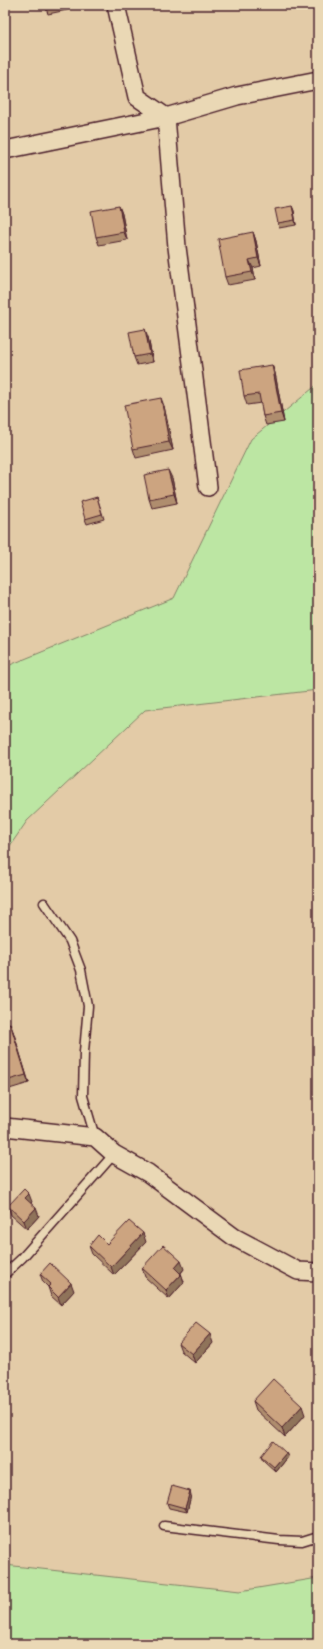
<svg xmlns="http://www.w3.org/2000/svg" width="323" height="1649" viewBox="0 0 323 1649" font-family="'Shantell Sans',sans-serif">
	<rect width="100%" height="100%" fill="#e3cba7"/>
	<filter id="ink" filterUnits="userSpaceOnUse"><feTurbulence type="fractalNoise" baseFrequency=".025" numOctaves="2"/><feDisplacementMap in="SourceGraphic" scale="8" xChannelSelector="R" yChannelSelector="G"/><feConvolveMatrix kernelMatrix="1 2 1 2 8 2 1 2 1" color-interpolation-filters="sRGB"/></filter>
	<g filter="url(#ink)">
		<g fill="#bce6a3" stroke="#838267">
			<path d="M 318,384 L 318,690 L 145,710 L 27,821 L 5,853 L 5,667 L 174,598 L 251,439 Z"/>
			<path d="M 5,1565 L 240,1591 L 318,1578 L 318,1644 L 5,1644 Z"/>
		</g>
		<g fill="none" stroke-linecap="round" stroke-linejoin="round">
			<defs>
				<g id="service">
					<path d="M 44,903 L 70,941 L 81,970 L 88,1006 L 84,1052 L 83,1096 L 95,1137"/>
					<path d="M 5,1274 L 22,1258 L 114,1154"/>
					<path d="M 164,1526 L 279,1540 L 302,1541 L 318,1536"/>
				</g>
				<g id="minor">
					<path d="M 116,5 L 137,97 L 166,117 L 177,247 L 208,487"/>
					<path d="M 5,150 L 166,117 L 237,96 L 318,80"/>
					<path d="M 5,1127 L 95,1137 L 114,1154 L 148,1173 L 234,1237 L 298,1271 L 318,1272"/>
				</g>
			</defs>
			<use href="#service" stroke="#4a1f2b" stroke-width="11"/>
			<use href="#minor" stroke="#4a1f2b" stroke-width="20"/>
			<use href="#service" stroke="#ead8b5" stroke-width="8"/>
			<use href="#minor" stroke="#ead8b5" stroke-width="17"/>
		</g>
		<g fill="#af8d6e" stroke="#4a1f2b">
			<path d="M 45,5 L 66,5 L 67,10 L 48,14 Z"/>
			<path d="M 119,206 L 122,214 L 127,240 L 99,245 L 96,237 Z"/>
			<path d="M 292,206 L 294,211 L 296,225 L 279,228 L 278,223 Z"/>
			<path d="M 253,232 L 256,241 L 261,266 L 253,268 L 255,280 L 228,285 L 225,277 Z"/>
			<path d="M 148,337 L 153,362 L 137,365 L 134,357 Z"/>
			<path d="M 272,365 L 275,373 L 284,422 L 266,425 L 263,416 L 261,403 L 247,405 L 244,396 Z"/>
			<path d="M 164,406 L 173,450 L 136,458 L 133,449 Z"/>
			<path d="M 172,478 L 177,503 L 152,508 L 149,499 Z"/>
			<path d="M 97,497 L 104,519 L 87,524 L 85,519 Z"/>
			<path d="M 5,1025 L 13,1031 L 29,1083 L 6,1090 L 5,1089 Z"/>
			<path d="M 32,1202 L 31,1203 L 39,1216 L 27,1229 L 11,1215 L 8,1206 Z"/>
			<path d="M 146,1242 L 114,1275 L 92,1254 L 89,1246 Z"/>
			<path d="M 142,1268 L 184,1269 L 181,1273 L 184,1282 L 169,1299 L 145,1277 Z"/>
			<path d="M 40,1274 L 74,1291 L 61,1305 L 51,1296 L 48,1287 L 43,1282 Z"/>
			<path d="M 178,1343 L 213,1343 L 195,1363 L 181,1351 Z"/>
			<path d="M 253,1401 L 305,1415 L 285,1437 L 256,1410 Z"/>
			<path d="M 286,1453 L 288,1457 L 276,1472 L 263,1460 L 261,1456 Z"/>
			<path d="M 191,1495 L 187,1512 L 169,1508 L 167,1503 Z"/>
		</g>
		<g fill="#8f735a" stroke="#4a1f2b">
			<path d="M 119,206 L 122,214 L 127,240 L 124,232 Z"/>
			<path d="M 292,206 L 294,211 L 296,225 L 295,220 Z"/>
			<path d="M 253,232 L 256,241 L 261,266 L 258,258 Z"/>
			<path d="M 249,260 L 253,268 L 255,280 L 252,272 Z"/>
			<path d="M 145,329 L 148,337 L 153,362 L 150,354 Z"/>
			<path d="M 272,365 L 275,373 L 284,422 L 281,413 Z"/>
			<path d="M 161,398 L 164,406 L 173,450 L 169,442 Z"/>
			<path d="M 168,470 L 172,478 L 177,503 L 174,494 Z"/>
			<path d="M 10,1023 L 13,1031 L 29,1083 L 26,1075 Z"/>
			<path d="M 29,1194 L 32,1202 L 28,1206 L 25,1198 Z"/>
			<path d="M 36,1208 L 39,1216 L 27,1229 L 24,1221 Z"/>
			<path d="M 143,1233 L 146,1242 L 114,1275 L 111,1267 Z"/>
			<path d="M 181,1261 L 184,1269 L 178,1276 L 175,1268 Z"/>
			<path d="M 181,1274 L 184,1282 L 169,1299 L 166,1290 Z"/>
			<path d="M 71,1283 L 74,1291 L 61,1305 L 58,1297 Z"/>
			<path d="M 210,1334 L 213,1343 L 195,1363 L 192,1354 Z"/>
			<path d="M 302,1406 L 305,1415 L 285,1437 L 282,1428 Z"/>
			<path d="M 286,1453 L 288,1457 L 276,1472 L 274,1467 Z"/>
			<path d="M 190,1491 L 191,1495 L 187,1512 L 185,1508 Z"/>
		</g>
		<g fill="#cca480" stroke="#4a1f2b">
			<path d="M 119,206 L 124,232 L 96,237 L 91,211 Z"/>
			<path d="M 292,206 L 295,220 L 278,223 L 275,209 Z"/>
			<path d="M 253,232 L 258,258 L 249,260 L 252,272 L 225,277 L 218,239 Z"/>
			<path d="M 145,329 L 150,354 L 134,357 L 129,332 Z"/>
			<path d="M 272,365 L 281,413 L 263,416 L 259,394 L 244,396 L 240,370 Z"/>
			<path d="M 161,398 L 169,442 L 133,449 L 124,405 Z"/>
			<path d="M 168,470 L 174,494 L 149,499 L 144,475 Z"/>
			<path d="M 97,497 L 102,514 L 85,519 L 80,502 Z"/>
			<path d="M 10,1023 L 26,1075 L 5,1081 L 5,1025 Z"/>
			<path d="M 24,1189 L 29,1194 L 25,1198 L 36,1208 L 24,1221 L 8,1206 Z"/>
			<path d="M 129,1221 L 143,1233 L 111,1267 L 89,1246 L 98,1235 L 107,1244 Z"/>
			<path d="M 163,1245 L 181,1261 L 175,1268 L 181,1274 L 166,1290 L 142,1268 Z"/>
			<path d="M 50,1263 L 71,1283 L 58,1297 L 48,1287 L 51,1284 L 40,1274 Z"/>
			<path d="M 196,1323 L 210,1334 L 192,1354 L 178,1343 Z"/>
			<path d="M 273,1379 L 302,1406 L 282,1428 L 253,1401 Z"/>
			<path d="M 273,1441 L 286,1453 L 274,1467 L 261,1456 Z"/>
			<path d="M 172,1486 L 190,1491 L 185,1508 L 167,1503 Z"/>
		</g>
	</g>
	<rect width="323" height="1649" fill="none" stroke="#ead8b5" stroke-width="20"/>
	<rect x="10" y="10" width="303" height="1629" fill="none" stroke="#4a1f2b" stroke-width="1.5" filter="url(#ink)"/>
</svg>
